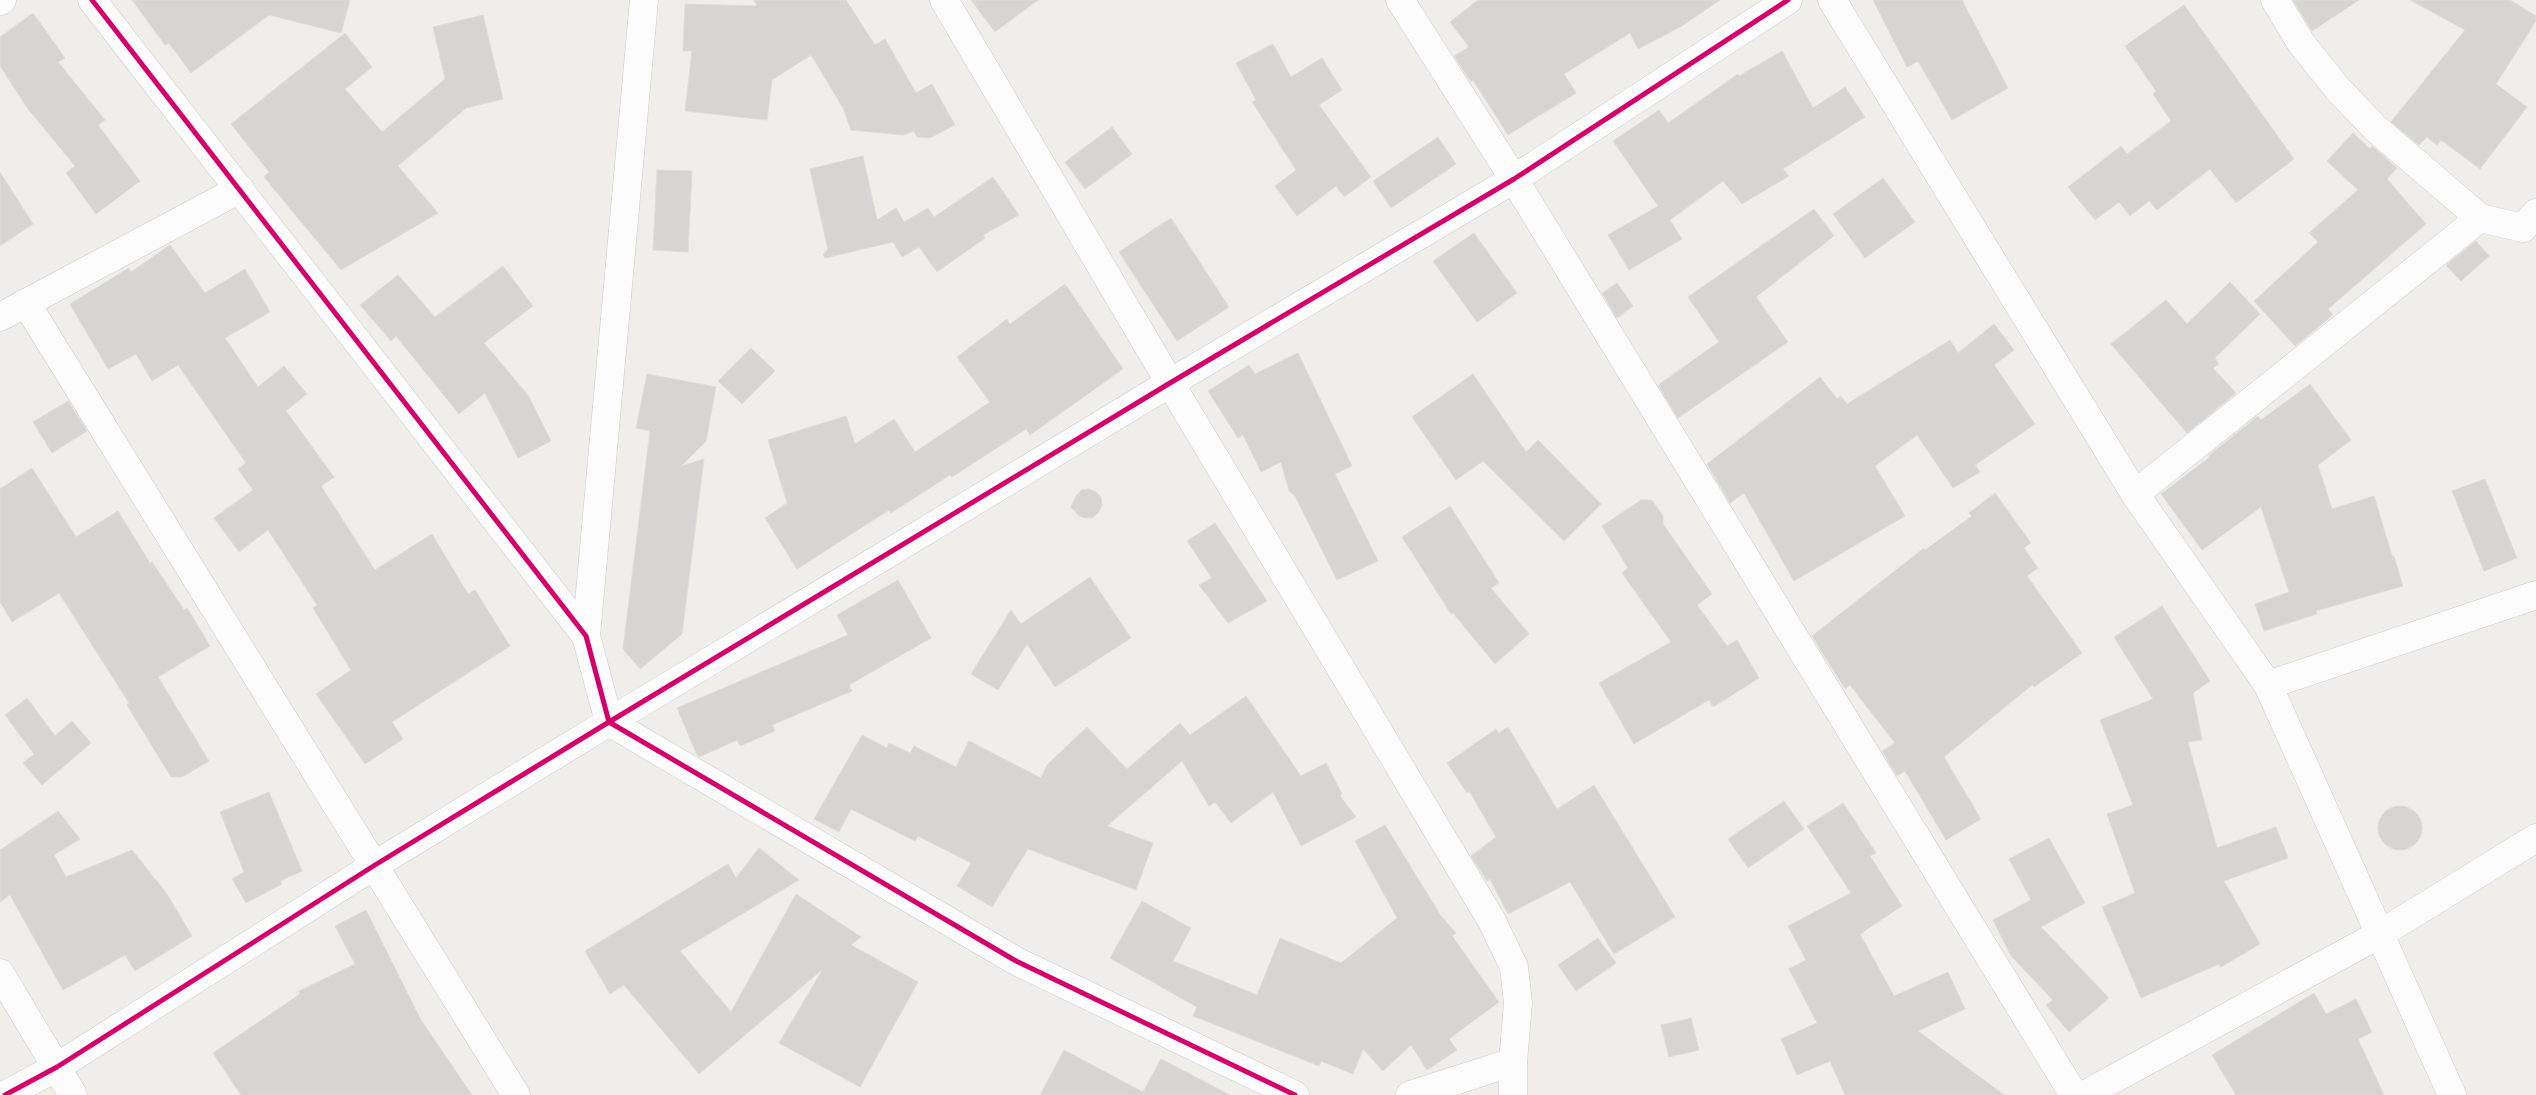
<svg xmlns="http://www.w3.org/2000/svg" width="2536" height="1095" viewBox="0 0 2536 1095" font-family="Rubik,sans-serif">
	<rect width="100%" height="100%" fill="#efeeea"/>
	<g fill="#d6d5d3" stroke="#deddd9">
		<path d="M 132,0 L 350,0 L 341,33 L 269,15 L 191,73 L 169,43 L 165,45 Z"/>
		<path d="M 754,0 L 846,0 L 875,45 L 885,39 L 916,93 L 932,84 L 955,125 L 930,138 L 917,137 L 914,131 L 903,135 L 851,130 L 843,108 L 811,55 L 772,80 L 767,120 L 685,111 L 692,51 L 683,51 L 685,4 L 757,6 Z"/>
		<path d="M 971,0 L 1038,0 L 995,32 Z"/>
		<path d="M 1478,0 L 1720,0 L 1682,26 L 1638,49 L 1630,33 L 1564,74 L 1576,93 L 1508,135 L 1473,80 L 1471,82 L 1454,56 L 1469,47 L 1450,22 Z"/>
		<path d="M 1873,0 L 1962,0 L 2008,88 L 1952,120 L 1918,61 L 1907,67 Z"/>
		<path d="M 2293,0 L 2359,0 L 2312,31 Z"/>
		<path d="M 2410,0 L 2510,0 L 2536,16 L 2536,21 L 2496,84 L 2527,107 L 2480,169 L 2441,140 L 2437,145 L 2427,137 L 2419,145 L 2391,122 L 2465,30 Z"/>
		<path d="M 2184,5 L 2294,159 L 2236,203 L 2210,169 L 2157,210 L 2149,201 L 2130,216 L 2119,202 L 2095,220 L 2068,187 L 2121,146 L 2127,154 L 2171,121 L 2153,94 L 2156,91 L 2125,46 Z"/>
		<path d="M 33,13 L 65,58 L 58,62 L 105,120 L 98,125 L 140,181 L 96,214 L 66,173 L 75,166 L 28,109 L 0,66 L 0,37 Z"/>
		<path d="M 483,15 L 503,99 L 466,108 L 398,166 L 438,213 L 341,270 L 264,177 L 269,172 L 231,124 L 345,33 L 372,67 L 345,89 L 382,132 L 445,79 L 433,27 Z"/>
		<path d="M 1273,44 L 1291,77 L 1322,58 L 1342,90 L 1319,105 L 1371,177 L 1344,197 L 1336,186 L 1297,216 L 1275,186 L 1296,170 L 1252,102 L 1256,100 L 1236,63 Z"/>
		<path d="M 1782,51 L 1813,108 L 1845,87 L 1865,117 L 1783,169 L 1789,176 L 1742,204 L 1723,181 L 1670,220 L 1682,239 L 1629,270 L 1608,235 L 1658,206 L 1613,141 L 1659,110 L 1668,123 L 1738,74 L 1739,76 Z"/>
		<path d="M 1112,127 L 1132,154 L 1085,189 L 1065,162 Z"/>
		<path d="M 2353,133 L 2370,149 L 2372,146 L 2397,168 L 2387,179 L 2426,224 L 2328,309 L 2333,315 L 2295,346 L 2254,301 L 2318,242 L 2309,233 L 2358,190 L 2327,161 Z"/>
		<path d="M 1438,137 L 1456,164 L 1391,208 L 1373,181 Z"/>
		<path d="M 863,156 L 877,220 L 896,208 L 904,222 L 928,208 L 934,217 L 993,177 L 1019,215 L 983,235 L 985,238 L 937,272 L 919,247 L 902,257 L 893,242 L 825,258 L 823,254 L 828,250 L 810,169 Z"/>
		<path d="M 657,170 L 692,171 L 688,252 L 653,250 Z"/>
		<path d="M 0,172 L 33,224 L 0,246 Z"/>
		<path d="M 1883,178 L 1915,222 L 1865,258 L 1833,214 Z"/>
		<path d="M 1814,209 L 1834,236 L 1756,297 L 1788,342 L 1678,418 L 1658,385 L 1719,342 L 1688,297 Z"/>
		<path d="M 1171,218 L 1229,307 L 1177,341 L 1119,252 Z"/>
		<path d="M 1474,233 L 1517,293 L 1477,322 L 1433,261 Z"/>
		<path d="M 2476,241 L 2489,256 L 2461,281 L 2446,265 Z"/>
		<path d="M 170,245 L 205,293 L 245,269 L 270,312 L 225,338 L 258,387 L 284,366 L 307,394 L 286,411 L 334,477 L 321,486 L 375,570 L 432,534 L 468,594 L 475,590 L 510,646 L 392,722 L 403,739 L 365,764 L 316,694 L 351,670 L 313,608 L 317,605 L 268,530 L 239,552 L 214,518 L 253,490 L 238,469 L 246,463 L 178,365 L 152,381 L 136,354 L 108,369 L 70,304 L 129,268 L 131,272 Z"/>
		<path d="M 503,266 L 533,306 L 484,343 L 528,395 L 551,441 L 518,458 L 485,393 L 459,414 L 396,336 L 391,341 L 360,305 L 398,275 L 435,317 Z"/>
		<path d="M 2230,282 L 2260,314 L 2215,358 L 2219,364 L 2213,368 L 2236,393 L 2187,433 L 2111,344 L 2166,300 L 2187,324 Z"/>
		<path d="M 1617,283 L 1633,306 L 1617,318 L 1602,293 Z"/>
		<path d="M 1065,284 L 1123,369 L 1030,435 L 1026,429 L 952,477 L 950,475 L 891,513 L 889,510 L 797,569 L 765,518 L 787,503 L 768,440 L 846,416 L 855,444 L 894,419 L 915,452 L 990,402 L 957,357 L 1007,319 L 1010,324 Z"/>
		<path d="M 1994,324 L 2014,350 L 1994,365 L 2035,424 L 1975,465 L 1980,472 L 1953,488 L 1917,435 L 1875,466 L 1905,516 L 1794,581 L 1744,493 L 1730,503 L 1707,464 L 1820,377 L 1837,399 L 1841,396 L 1847,404 L 1950,340 L 1958,353 Z"/>
		<path d="M 751,348 L 775,371 L 742,404 L 718,381 Z"/>
		<path d="M 1298,353 L 1352,466 L 1335,474 L 1378,561 L 1337,580 L 1295,496 L 1289,491 L 1281,462 L 1261,472 L 1243,435 L 1238,438 L 1208,391 L 1249,365 L 1255,374 Z"/>
		<path d="M 647,374 L 716,387 L 706,441 L 681,466 L 704,459 L 682,634 L 640,669 L 623,649 L 650,431 L 636,428 Z"/>
		<path d="M 1473,374 L 1526,452 L 1538,440 L 1601,504 L 1564,541 L 1483,461 L 1456,480 L 1412,417 Z"/>
		<path d="M 2310,384 L 2351,440 L 2318,465 L 2332,509 L 2374,496 L 2392,556 L 2394,556 L 2403,586 L 2316,611 L 2317,614 L 2264,631 L 2255,604 L 2289,592 L 2261,507 L 2202,550 L 2161,494 L 2210,457 L 2208,456 L 2258,416 L 2261,420 Z"/>
		<path d="M 68,401 L 87,431 L 52,453 L 33,422 Z"/>
		<path d="M 32,468 L 76,537 L 118,511 L 150,563 L 152,562 L 184,610 L 187,608 L 210,646 L 158,677 L 209,761 L 182,777 L 171,777 L 127,705 L 129,703 L 59,593 L 12,622 L 0,602 L 0,489 Z"/>
		<path d="M 2485,479 L 2517,558 L 2484,571 L 2452,491 Z"/>
		<path d="M 1089,489 L 1096,492 L 1101,497 L 1102,505 L 1099,512 L 1092,518 L 1085,518 L 1079,516 L 1071,507 L 1076,496 L 1081,490 Z"/>
		<path d="M 1995,493 L 2031,543 L 2024,548 L 2038,568 L 2027,576 L 2082,653 L 2034,687 L 2032,685 L 1944,757 L 1981,819 L 1946,840 L 1905,771 L 1897,776 L 1882,751 L 1895,743 L 1850,685 L 1845,689 L 1812,636 L 1924,548 L 1925,550 L 1972,516 L 1969,513 Z"/>
		<path d="M 1641,500 L 1652,500 L 1663,516 L 1663,524 L 1712,594 L 1697,605 L 1727,646 L 1737,640 L 1759,678 L 1713,707 L 1709,700 L 1634,744 L 1599,683 L 1671,642 L 1622,573 L 1628,568 L 1602,526 Z"/>
		<path d="M 1450,506 L 1499,583 L 1491,588 L 1529,634 L 1495,664 L 1453,613 L 1451,614 L 1402,537 Z"/>
		<path d="M 1215,523 L 1267,601 L 1228,623 L 1199,585 L 1212,578 L 1187,541 Z"/>
		<path d="M 1090,577 L 1131,638 L 1055,687 L 1027,644 L 998,690 L 971,674 L 1011,610 L 1021,624 Z"/>
		<path d="M 898,580 L 931,638 L 849,685 L 852,691 L 772,725 L 775,731 L 740,746 L 737,740 L 699,757 L 697,755 L 677,708 L 848,635 L 837,615 Z"/>
		<path d="M 2162,606 L 2210,681 L 2193,693 L 2202,740 L 2188,742 L 2217,848 L 2276,827 L 2288,858 L 2224,881 L 2260,944 L 2221,967 L 2219,964 L 2141,998 L 2102,907 L 2135,893 L 2107,814 L 2133,805 L 2100,720 L 2153,699 L 2114,637 Z"/>
		<path d="M 1246,696 L 1301,776 L 1326,763 L 1342,794 L 1340,796 L 1356,817 L 1301,846 L 1273,792 L 1231,823 L 1215,802 L 1209,806 L 1182,761 L 1107,826 L 1153,843 L 1136,890 L 1028,849 L 992,907 L 957,886 L 971,863 L 918,836 L 915,841 L 851,809 L 839,832 L 814,819 L 862,735 L 887,748 L 889,743 L 910,753 L 914,746 L 956,767 L 969,741 L 1041,778 L 1047,765 L 1087,727 L 1127,769 L 1180,723 L 1190,735 Z"/>
		<path d="M 27,698 L 55,736 L 72,721 L 91,743 L 42,785 L 23,763 L 34,754 L 5,715 Z"/>
		<path d="M 1508,727 L 1557,809 L 1594,785 L 1675,917 L 1614,954 L 1570,882 L 1508,914 L 1490,879 L 1487,881 L 1471,856 L 1496,837 L 1469,791 L 1467,793 L 1447,763 L 1496,729 L 1499,733 Z"/>
		<path d="M 269,792 L 302,871 L 280,881 L 282,884 L 246,903 L 232,879 L 244,872 L 220,812 Z"/>
		<path d="M 1784,801 L 1804,829 L 1748,868 L 1728,839 Z"/>
		<path d="M 1843,803 L 1876,853 L 1870,856 L 1902,906 L 1860,934 L 1894,996 L 1948,972 L 1965,1009 L 1918,1031 L 2004,1095 L 1845,1095 L 1830,1061 L 1797,1075 L 1781,1039 L 1817,1023 L 1789,969 L 1806,960 L 1788,926 L 1851,893 L 1807,826 Z"/>
		<circle cx="2400" cy="828" r="22"/>
		<path d="M 58,811 L 80,839 L 54,855 L 66,877 L 132,850 L 167,894 L 192,936 L 135,971 L 125,955 L 63,990 L 10,895 L 0,902 L 0,850 Z"/>
		<path d="M 1385,825 L 1441,916 L 1456,933 L 1452,936 L 1499,1002 L 1449,1039 L 1457,1050 L 1427,1070 L 1411,1045 L 1383,1071 L 1363,1049 L 1353,1074 L 1321,1061 L 1319,1066 L 1193,1016 L 1197,1007 L 1110,958 L 1142,901 L 1191,928 L 1173,961 L 1257,995 L 1280,938 L 1341,963 L 1397,918 L 1355,841 Z"/>
		<path d="M 2049,838 L 2085,903 L 2041,927 L 2109,998 L 2069,1032 L 2046,1005 L 2053,1000 L 2011,956 L 1993,920 L 2031,900 L 2009,859 Z"/>
		<path d="M 759,848 L 799,880 L 680,951 L 731,1012 L 796,894 L 861,937 L 851,945 L 918,982 L 860,1087 L 779,1043 L 823,969 L 699,1074 L 624,985 L 610,994 L 585,951 L 728,864 L 736,878 Z"/>
		<path d="M 366,910 L 421,1020 L 472,1095 L 241,1095 L 213,1053 L 300,994 L 299,991 L 355,964 L 335,926 Z"/>
		<path d="M 1598,938 L 1616,963 L 1576,991 L 1558,965 Z"/>
		<path d="M 2314,993 L 2326,1014 L 2356,999 L 2372,1032 L 2358,1039 L 2384,1095 L 2236,1095 L 2212,1055 Z"/>
		<path d="M 1691,1018 L 1699,1050 L 1669,1057 L 1661,1025 Z"/>
		<path d="M 1064,1050 L 1143,1092 L 1161,1059 L 1230,1095 L 1040,1095 Z"/>
	</g>
	<g fill="none" stroke-linecap="round" stroke-linejoin="round">
		<defs>
			<g id="street">
				<path d="M 92,0 L 586,636 L 609,722 L 1016,961 L 1295,1095"/>
				<path d="M 944,0 L 1170,383 L 1492,921 L 1514,967 L 1518,1003 L 1513,1062 L 1513,1095"/>
				<path d="M 1400,0 L 1514,179 L 2074,1095"/>
				<path d="M 1832,0 L 2135,494 L 2268,685 L 2452,1095"/>
				<path d="M 2275,0 L 2301,43 L 2337,88 L 2375,128 L 2480,218 L 2523,228 L 2536,213"/>
				<path d="M 0,1 L 2,0"/>
				<path d="M 26,303 L 516,1095"/>
				<path d="M 0,317 L 240,189"/>
				<path d="M 2135,494 L 2480,218"/>
				<path d="M 586,636 L 644,0"/>
				<path d="M 2268,685 L 2536,595"/>
				<path d="M 0,973 L 73,1095"/>
				<path d="M 5,1095 L 57,1067 L 375,865 L 609,722 L 1170,383 L 1514,179 L 1788,0"/>
				<path d="M 1410,1095 L 1513,1062"/>
				<path d="M 2084,1095 L 2380,934 L 2536,838"/>
			</g>
		</defs>
		<use href="#street" stroke="#cbcccc" stroke-width="29"/>
		<use href="#street" stroke="#fdfcfc" stroke-width="28"/>
		<defs>
			<g id="cycleway">
				<path d="M 92,0 L 586,636 L 609,722 L 1016,961 L 1295,1095"/>
				<path d="M 5,1095 L 57,1067 L 375,865 L 609,722 L 1170,383 L 1514,179 L 1788,0"/>
			</g>
		</defs>
		<use href="#cycleway" stroke="#fff" stroke-width="8"/>
		<use href="#cycleway" stroke="#d6006c" stroke-width="5"/>
	</g>
</svg>
